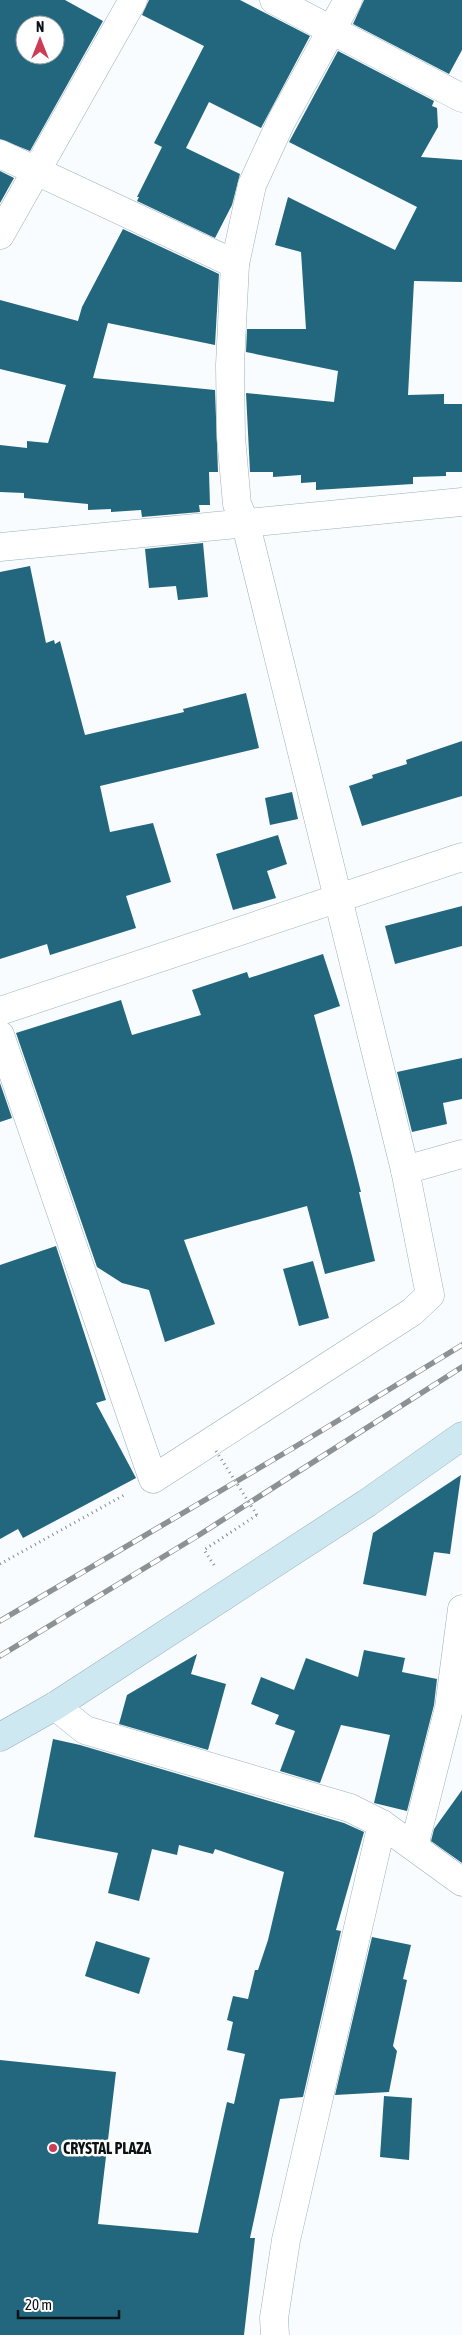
<svg xmlns="http://www.w3.org/2000/svg" width="462" height="2335" viewBox="0 0 462 2335" font-family="'Asap Condensed',sans-serif">
	<rect width="100%" height="100%" fill="#f8fcfe"/>
	<g fill="#23677e" fill-rule="evenodd">
		<path d="M 0,0 L 65,0 L 103,21 L 30,151 L 0,139 ZM 25,25 L 55,25 L 55,55 L 25,55 Z"/>
		<path d="M 149,0 L 240,0 L 310,36 L 261,128 L 209,102 L 186,148 L 240,174 L 232,205 L 215,238 L 137,201 L 139,197 L 137,197 L 162,147 L 154,143 L 204,46 L 142,15 Z"/>
		<path d="M 364,0 L 462,0 L 462,50 L 449,74 L 353,24 Z"/>
		<path d="M 338,51 L 434,101 L 432,106 L 437,108 L 438,127 L 421,157 L 462,160 L 462,282 L 414,281 L 408,395 L 444,394 L 444,404 L 462,404 L 462,472 L 446,472 L 446,476 L 413,477 L 413,484 L 316,490 L 316,482 L 301,483 L 301,475 L 273,477 L 273,472 L 250,472 L 246,393 L 334,402 L 338,371 L 246,352 L 247,329 L 306,329 L 301,252 L 275,245 L 288,197 L 395,250 L 417,207 L 289,142 Z"/>
		<path d="M 0,171 L 14,178 L 0,203 Z"/>
		<path d="M 123,229 L 219,274 L 215,345 L 108,323 L 93,378 L 215,390 L 218,472 L 209,472 L 210,505 L 199,505 L 200,512 L 142,517 L 141,510 L 111,512 L 111,509 L 88,510 L 88,504 L 24,498 L 24,493 L 0,492 L 0,445 L 27,448 L 27,441 L 48,443 L 66,385 L 0,369 L 0,300 L 78,321 L 82,307 Z"/>
		<path d="M 203,543 L 208,597 L 178,600 L 176,586 L 149,588 L 145,549 Z"/>
		<path d="M 30,566 L 46,643 L 54,640 L 55,644 L 60,641 L 85,735 L 184,712 L 183,709 L 246,693 L 259,748 L 100,786 L 110,832 L 153,823 L 171,882 L 126,896 L 136,928 L 50,955 L 47,944 L 0,959 L 0,572 Z"/>
		<path d="M 462,741 L 462,796 L 362,826 L 349,786 L 373,778 L 372,775 L 407,764 L 406,760 Z"/>
		<path d="M 292,792 L 298,819 L 270,825 L 265,798 Z"/>
		<path d="M 278,835 L 287,864 L 267,871 L 276,898 L 233,910 L 216,854 Z"/>
		<path d="M 462,906 L 462,946 L 395,964 L 385,926 Z"/>
		<path d="M 323,954 L 340,1006 L 314,1015 L 352,1156 L 361,1192 L 359,1192 L 375,1261 L 325,1274 L 307,1206 L 184,1240 L 215,1324 L 165,1342 L 149,1290 L 122,1283 L 97,1267 L 16,1033 L 121,1000 L 132,1035 L 201,1015 L 192,990 L 247,972 L 249,978 Z"/>
		<path d="M 462,1058 L 462,1099 L 443,1103 L 447,1124 L 412,1132 L 397,1072 Z"/>
		<path d="M 0,1083 L 12,1118 L 0,1122 Z"/>
		<path d="M 56,1246 L 106,1400 L 96,1403 L 136,1478 L 23,1538 L 18,1529 L 0,1539 L 0,1265 Z"/>
		<path d="M 313,1261 L 329,1318 L 299,1326 L 283,1269 Z"/>
		<path d="M 461,1475 L 450,1554 L 434,1552 L 426,1596 L 363,1584 L 373,1533 Z"/>
		<path d="M 364,1650 L 405,1658 L 402,1672 L 437,1679 L 434,1705 L 407,1811 L 374,1803 L 390,1735 L 341,1725 L 320,1783 L 280,1771 L 295,1731 L 275,1724 L 279,1715 L 251,1704 L 261,1677 L 294,1690 L 306,1658 L 358,1677 Z"/>
		<path d="M 197,1654 L 191,1674 L 226,1684 L 208,1750 L 119,1724 L 127,1695 Z"/>
		<path d="M 53,1739 L 80,1745 L 344,1823 L 364,1832 L 336,1930 L 341,1931 L 303,2097 L 280,2099 L 250,2238 L 255,2238 L 244,2335 L 0,2335 L 0,2060 L 116,2072 L 98,2224 L 198,2233 L 227,2102 L 234,2104 L 245,2054 L 227,2050 L 233,2022 L 227,2020 L 233,1996 L 248,1999 L 255,1970 L 258,1970 L 268,1940 L 284,1872 L 215,1849 L 213,1854 L 179,1845 L 177,1855 L 152,1849 L 139,1901 L 108,1893 L 118,1853 L 34,1837 Z"/>
		<path d="M 462,1790 L 462,1863 L 431,1841 L 434,1829 Z"/>
		<path d="M 372,1937 L 411,1945 L 403,1979 L 407,1980 L 393,2046 L 397,2051 L 389,2092 L 335,2095 Z"/>
		<path d="M 96,1941 L 150,1958 L 139,1994 L 85,1976 Z"/>
		<path d="M 384,2096 L 412,2098 L 409,2160 L 380,2157 Z"/>
	</g>
	<g fill="none" stroke-linecap="round" stroke-linejoin="round">
		<defs>
			<g id="street">
				<path d="M 274,0 L 462,98"/>
				<path d="M 0,154 L 235,264"/>
				<path d="M 0,235 L 133,0"/>
				<path d="M 0,547 L 462,502"/>
				<path d="M 0,1011 L 462,857"/>
				<path d="M 0,1035 L 153,1479 L 412,1312 L 430,1295 L 405,1170 L 246,525 L 237,504 L 231,437 L 230,365 L 235,264 L 252,185 L 281,122 L 348,0"/>
				<path d="M 405,1170 L 462,1154"/>
				<path d="M 55,1706 L 85,1730 L 350,1808 L 382,1824 L 462,1882"/>
				<path d="M 414,1846 L 449,1708 L 462,1609"/>
				<path d="M 275,2335 L 274,2318 L 286,2240 L 382,1824"/>
			</g>
			<path id="secondary" d="M 0,1737 L 55,1706 L 367,1503 L 462,1436"/>
		</defs>
		<use href="#street" stroke="#9bb1ba" stroke-width="29"/>
		<use href="#secondary" stroke="#9bb1ba" stroke-width="29"/>
		<g stroke="#858b8d" stroke-width="3" stroke-dasharray="1 4" stroke-linecap="butt">
			<path d="M 0,1564 L 126,1494"/>
			<path d="M 214,1565 L 204,1550 L 257,1515"/>
		</g>
		<use href="#street" stroke="#fff" stroke-width="28"/>
		<use href="#secondary" stroke="#cee8f2" stroke-width="28"/>
		<defs>
			<g id="rail">
				<path d="M 0,1621 L 293,1448 L 462,1345"/>
				<path d="M 0,1656 L 199,1535 L 462,1367"/>
			</g>
		</defs>
		<use href="#rail" stroke="#8c9194" stroke-width="5.5"/>
		<use href="#rail" stroke="#fff" stroke-width="4" stroke-dasharray="11" stroke-linecap="butt"/>
		<path stroke="#858b8d" stroke-width="3" stroke-dasharray="1 4" stroke-linecap="butt" d="M 216,1451 L 257,1515"/>
	</g>
	<circle fill="#cc3c56" stroke="#fff" stroke-width="2" cx="53" cy="2148" r="5"/>
	<g text-anchor="middle" stroke-width="5" stroke-linejoin="round" paint-order="stroke">
		<g font-size="16" font-weight="bold" fill="#0b1316" stroke="#fff" text-anchor="start">
			<text x="63" y="2154">CRYSTAL PLAZA</text>
		</g>
	</g>
	<g transform="translate(40 40)"><circle r="24" fill="#ffffff" stroke="#9da1a2"/>
	<path d="M0-4L9 19L0 12L-9 19Z" fill="#cc3c56"/>
	<text y="-8" font-size="14" font-weight="bold" text-anchor="middle" fill="#0b1316">N</text>
	</g>
	<path d="M18 2310v8h101v-8" fill="none" stroke="#0b1316" stroke-width="2.5"/>
	<text x="25" y="2310" font-size="15" fill="#0b1316" stroke="#ffffff" stroke-width="4" paint-order="stroke">20 m</text>
</svg>
